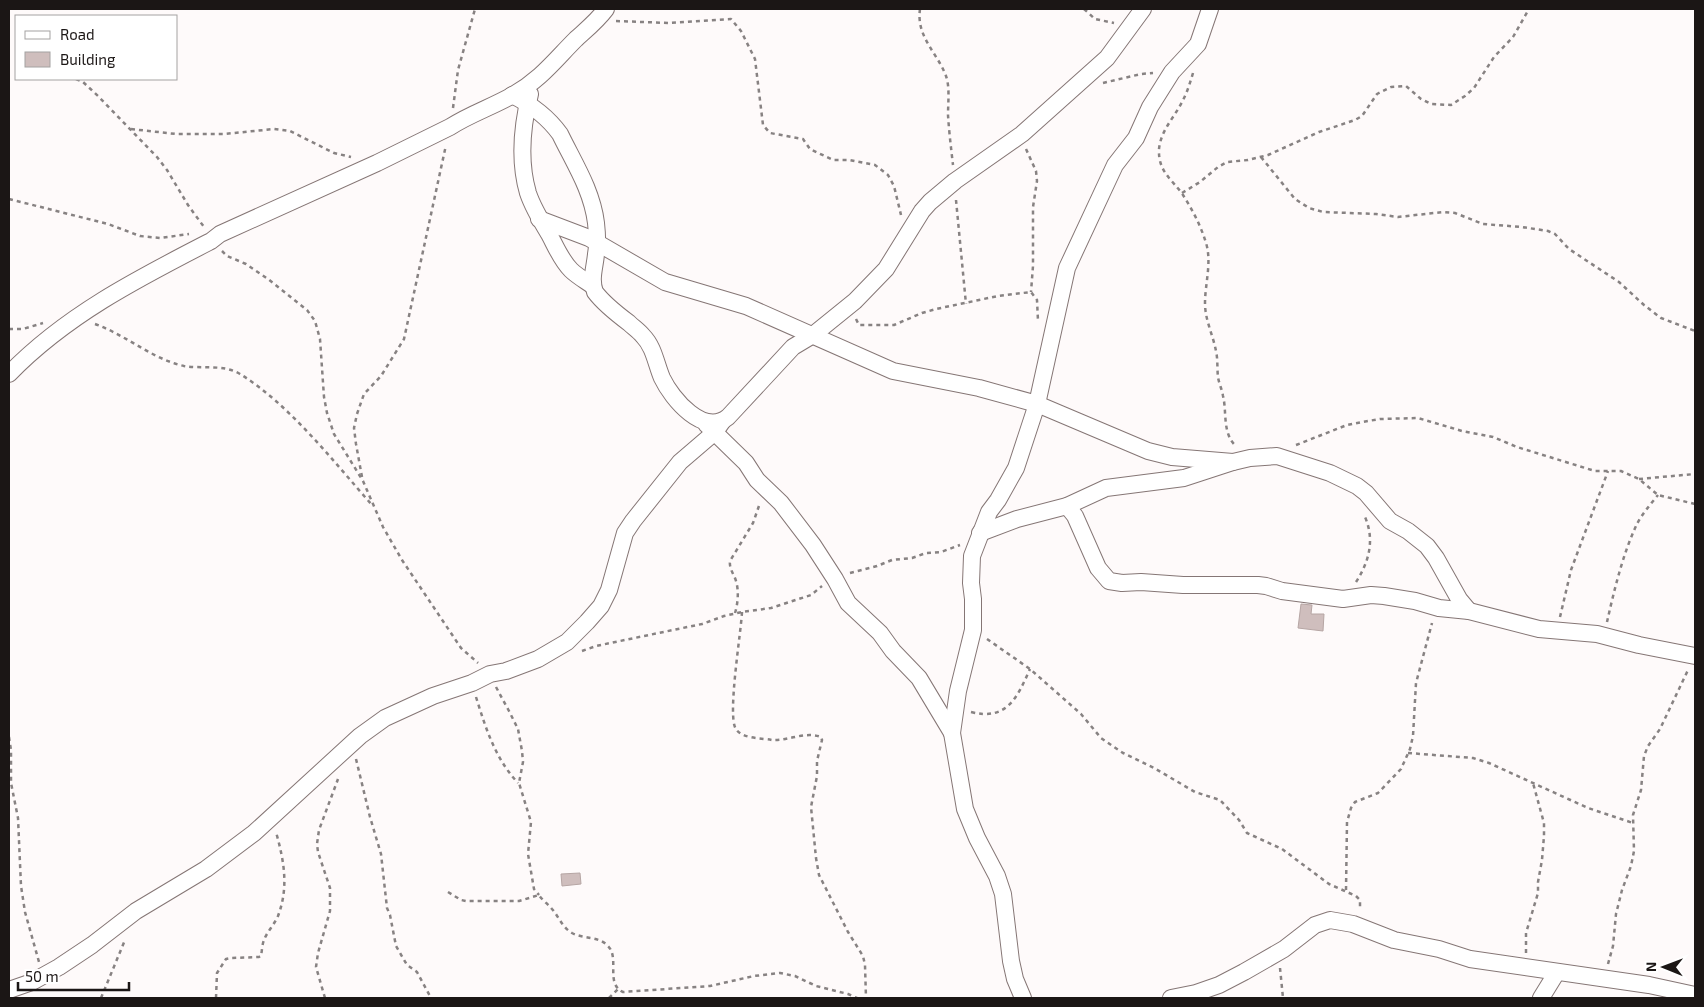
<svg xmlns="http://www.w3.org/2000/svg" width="1704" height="1007" viewBox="0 0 1704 1007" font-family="'Exo 2',sans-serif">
	<rect width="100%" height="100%" fill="#fefafa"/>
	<g fill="#cfbebd" stroke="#b6a6a4">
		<path d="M 1301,604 L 1312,605 L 1311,614 L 1324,614 L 1323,631 L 1298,628 Z"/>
		<path d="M 580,873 L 581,884 L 562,886 L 561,874 Z"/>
	</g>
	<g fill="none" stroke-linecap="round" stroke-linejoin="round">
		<defs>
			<g id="minor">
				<path d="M 530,94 C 522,126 519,162 528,193 C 533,208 541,221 549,234 C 556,247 561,260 571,270 C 577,276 586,281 593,286"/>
				<path d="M 512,95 C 532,105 547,116 560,134 C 574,163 592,190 596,223 C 597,232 598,245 596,254 C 595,267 590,279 595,292 C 604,304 617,314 629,323 C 633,327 639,331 643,336 C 654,347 656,364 662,378 C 672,399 704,437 728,417 L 793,347 L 813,335 L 855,301 L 886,269 L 922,211 L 930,202 L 955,181 L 1022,134 L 1107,58 L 1143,9"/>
				<path d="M 539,219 L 589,238 L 665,282 L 746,306 L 893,371 L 979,388 L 1037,404 L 1148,451 L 1172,457 L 1233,462"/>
				<path d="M 9,374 C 66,315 139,278 211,241 L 220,234 L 377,163 L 450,127 C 470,114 492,107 513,95 C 541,79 554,61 576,39 C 587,29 597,21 606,9"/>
				<path d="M 706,424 L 746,463 L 757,480 L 781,503 L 813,545 L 835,579 L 848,603 L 880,633 L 893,651 L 919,678 L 952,733"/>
				<path d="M 1067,506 L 1075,516 L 1098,568 L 1109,581 L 1122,583 L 1141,582 L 1183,585 L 1258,585 L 1266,586 L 1282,591 L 1343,599 L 1371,595 L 1384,596 L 1415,601 L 1439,608 L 1469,611 L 1539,629 L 1597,634 L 1639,645 L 1695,656"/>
				<path d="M 980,533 L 1017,519 L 1067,506 L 1106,488 L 1184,478 L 1233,462 L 1250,458 L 1277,456 L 1330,473 L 1357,486 L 1366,493 L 1390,521 L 1408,531 L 1427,546 L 1436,558 L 1459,599 L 1469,611"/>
				<path d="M 9,990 L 32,982 L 59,967 L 92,945 L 136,911 L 206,869 L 254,833 L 360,736 L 385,718 L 433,696 L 472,683 L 490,674 L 506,671 L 538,659 L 567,642 L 587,622 L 601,606 L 609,590 L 625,533 L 633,521 L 680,462 L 715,432 L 722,422"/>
				<path d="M 1023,998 L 1015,979 L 1011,961 L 1003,894 L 997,876 L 977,838 L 965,809 L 952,733 L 958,691 L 973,630 L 973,599 L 971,583 L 972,556 L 989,512 L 998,500 L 1016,468 L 1037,404 L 1067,268 L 1115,165 L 1136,138 L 1150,107 L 1172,72 L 1198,44 L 1210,9"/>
				<path d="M 1171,998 L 1196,993 L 1219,985 L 1244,972 L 1284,949 L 1315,925 L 1330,920 L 1353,924 L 1394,940 L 1439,949 L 1470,959 L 1649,985 L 1695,995"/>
				<path d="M 1541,998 L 1557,972"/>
			</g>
		</defs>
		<use href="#minor" stroke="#857675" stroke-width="18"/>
		<g stroke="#878282" stroke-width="2.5" stroke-dasharray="4 4" stroke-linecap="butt">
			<path d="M 920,9 C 916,37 937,52 946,76 C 950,87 948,103 948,115 C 949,131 951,148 953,165"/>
			<path d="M 1084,9 L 1095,19 L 1114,23"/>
			<path d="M 616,21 L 669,23 L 731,19 L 741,31 L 755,59 L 763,125 L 770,133 L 803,139 L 810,149 L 833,160 L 849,160 L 875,165 L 888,175 L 894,186 L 901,215"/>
			<path d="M 1193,73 C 1190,83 1187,93 1182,102 C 1174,118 1161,130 1159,149 C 1158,172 1172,179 1183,195 C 1192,209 1201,226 1206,243 C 1212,262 1205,284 1205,303 C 1205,320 1213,335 1216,351 C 1218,360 1217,369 1218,377 C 1219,384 1222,389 1223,396 C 1227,411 1222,434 1236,446"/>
			<path d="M 76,79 L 83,82 L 98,96 L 157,157 L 167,170 L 188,205 L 204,227"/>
			<path d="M 1103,83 L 1141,74 L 1153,73"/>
			<path d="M 453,108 L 458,70 L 475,9"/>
			<path d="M 131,129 L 176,134 L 224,134 L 274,129 L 290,131 L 334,153 L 351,157"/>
			<path d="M 1026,149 L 1036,171 L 1037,181 L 1033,207 L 1033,266 L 1031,292"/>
			<path d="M 1261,157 L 1295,199 L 1309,208 L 1323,212 L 1376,214 L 1398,217 L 1443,212 L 1455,213 L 1483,224 L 1522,227 L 1548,231 L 1555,234 L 1569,249 L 1619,282 L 1644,305 L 1661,318 L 1695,331"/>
			<path d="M 1182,193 L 1200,182 L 1218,167 L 1227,162 L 1248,160 L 1268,155 L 1319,132 L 1355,120 L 1362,116 L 1377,94 L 1391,87 L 1406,86 L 1421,99 L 1431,104 L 1451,105 L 1465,96 L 1474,88 L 1494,57 L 1513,37 L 1529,9"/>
			<path d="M 9,199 L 108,224 L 140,236 L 160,238 L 189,234"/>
			<path d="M 956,200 L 966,304"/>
			<path d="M 222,251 L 227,256 L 246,264 L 268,279 L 307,310 L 315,321 L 320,339 L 324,397 L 327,413 L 334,434 L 363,481 L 383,527 L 402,560 L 461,648 L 478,663"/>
			<path d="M 856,319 L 859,325 L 894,325 L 922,313 L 936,309 L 998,296 L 1031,292 L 1037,300 L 1038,321"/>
			<path d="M 95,324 C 126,335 152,359 184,366 C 202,369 224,364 240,374 C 289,404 334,462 372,505"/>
			<path d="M 9,329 L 23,329 L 43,323"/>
			<path d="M 1296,445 L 1347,425 L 1362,422 L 1380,419 L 1418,418 L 1462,431 L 1493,437 L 1517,447 L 1595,471 L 1621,471 L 1639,479 L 1658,495 L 1695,504"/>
			<path d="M 362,477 L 356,444 L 354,428 L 357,414 L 364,394 L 381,376 L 404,339 L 446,145"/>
			<path d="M 1639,479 L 1695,474"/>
			<path d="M 850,573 L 877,566 L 892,560 L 912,558 L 926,553 L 941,552 L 960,545"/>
			<path d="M 1356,582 C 1369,562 1375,540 1365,517"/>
			<path d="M 742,612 C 741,633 727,717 736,729 C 742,739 762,738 772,740 C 788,741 805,731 821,737 L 822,740 L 817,761 L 817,776 L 811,807 L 816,858 L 819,875 L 848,932 L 863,956 L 865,965 L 866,998"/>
			<path d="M 735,613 C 738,603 739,591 736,581 C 734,574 729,569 730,561 L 753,523 L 760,503"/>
			<path d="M 1560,617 L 1571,570 L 1608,471"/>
			<path d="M 1607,622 C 1614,591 1623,553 1637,524 C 1642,514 1650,505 1658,495"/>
			<path d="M 987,639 L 1030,669 L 1081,714 L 1101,738 L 1123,753 L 1154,768 L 1195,792 L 1220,800 L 1239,820 L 1247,833 L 1282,849 L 1329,884 L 1356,896 L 1360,900 L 1360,910"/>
			<path d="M 582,651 L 596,646 L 702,624 L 724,616 L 742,612 L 771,608 L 811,595 L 822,586"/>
			<path d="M 496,687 L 509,711 L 518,729 L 522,751 L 523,762 L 519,783 L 531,822 L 528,854 L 534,889 L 539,895"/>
			<path d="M 476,697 C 486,729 495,758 518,783"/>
			<path d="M 971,712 C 1007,721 1017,698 1030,669"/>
			<path d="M 9,737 L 11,750 L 11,783 L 18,818 L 21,886 L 25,912 L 39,962"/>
			<path d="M 1408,753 L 1473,758 L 1489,763 L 1588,808 L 1633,823"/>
			<path d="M 356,759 L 370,817 L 381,854 L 387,908 L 390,915 L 396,946 L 407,965 L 417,972 L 431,998"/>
			<path d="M 1346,890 L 1347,822 L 1351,808 L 1355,802 L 1378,793 L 1401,769 L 1410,749 L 1413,736 L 1416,683 L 1432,623"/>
			<path d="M 448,892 L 461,900 L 466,901 L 519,901 L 539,895 C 542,900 548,904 552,909 C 559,917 562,927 572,933 C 583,939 599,936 608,946 C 620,958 605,984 623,992 L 710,986 L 754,976 L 780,973 L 795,976 L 816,986 L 848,994 L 857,998"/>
			<path d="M 1526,953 L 1526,933 L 1538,893 L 1538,882 L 1542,860 L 1544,836 L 1544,823 L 1533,783"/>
			<path d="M 1608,964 L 1613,946 L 1616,914 L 1622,890 L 1631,866 L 1634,851 L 1633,815 L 1641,790 L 1644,756 L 1648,746 L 1660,729 L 1688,670"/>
			<path d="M 1280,968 L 1283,998"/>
			<path d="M 101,998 L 125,940"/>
			<path d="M 216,998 L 217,973 L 226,959 L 231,958 L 259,957 L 261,956 C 262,951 262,945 264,940 C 267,932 274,925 278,916 C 289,887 284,861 276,832"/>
			<path d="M 325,998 L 316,967 L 318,953 L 330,911 L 330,888 L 318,852 L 317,844 L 319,830 L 338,779"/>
			<path d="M 609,998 L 618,989"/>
		</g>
		<use href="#minor" stroke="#fff" stroke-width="16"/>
	</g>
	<rect width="1704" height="1007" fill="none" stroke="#1b1615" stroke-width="20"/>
	<rect x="15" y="15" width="162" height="65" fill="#ffffff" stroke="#a4a2a1"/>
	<rect x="25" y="31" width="25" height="8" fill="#ffffff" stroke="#a4a2a1"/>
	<text x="60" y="40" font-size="15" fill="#1b1615">Road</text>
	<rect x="25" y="52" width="25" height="15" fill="#cfbebd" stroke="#a4a2a1"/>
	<text x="60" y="65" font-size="15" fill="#1b1615">Building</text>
	<g transform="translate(1664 967) rotate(271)" stroke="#ffffff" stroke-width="4" paint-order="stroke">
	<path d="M0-4L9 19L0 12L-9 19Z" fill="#1b1615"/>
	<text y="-8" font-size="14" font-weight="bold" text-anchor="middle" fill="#1b1615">N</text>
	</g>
	<path d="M18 982v8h111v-8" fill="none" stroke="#1b1615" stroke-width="2.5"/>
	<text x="25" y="982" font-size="15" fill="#1b1615" stroke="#ffffff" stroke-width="4" paint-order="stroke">50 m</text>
</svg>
